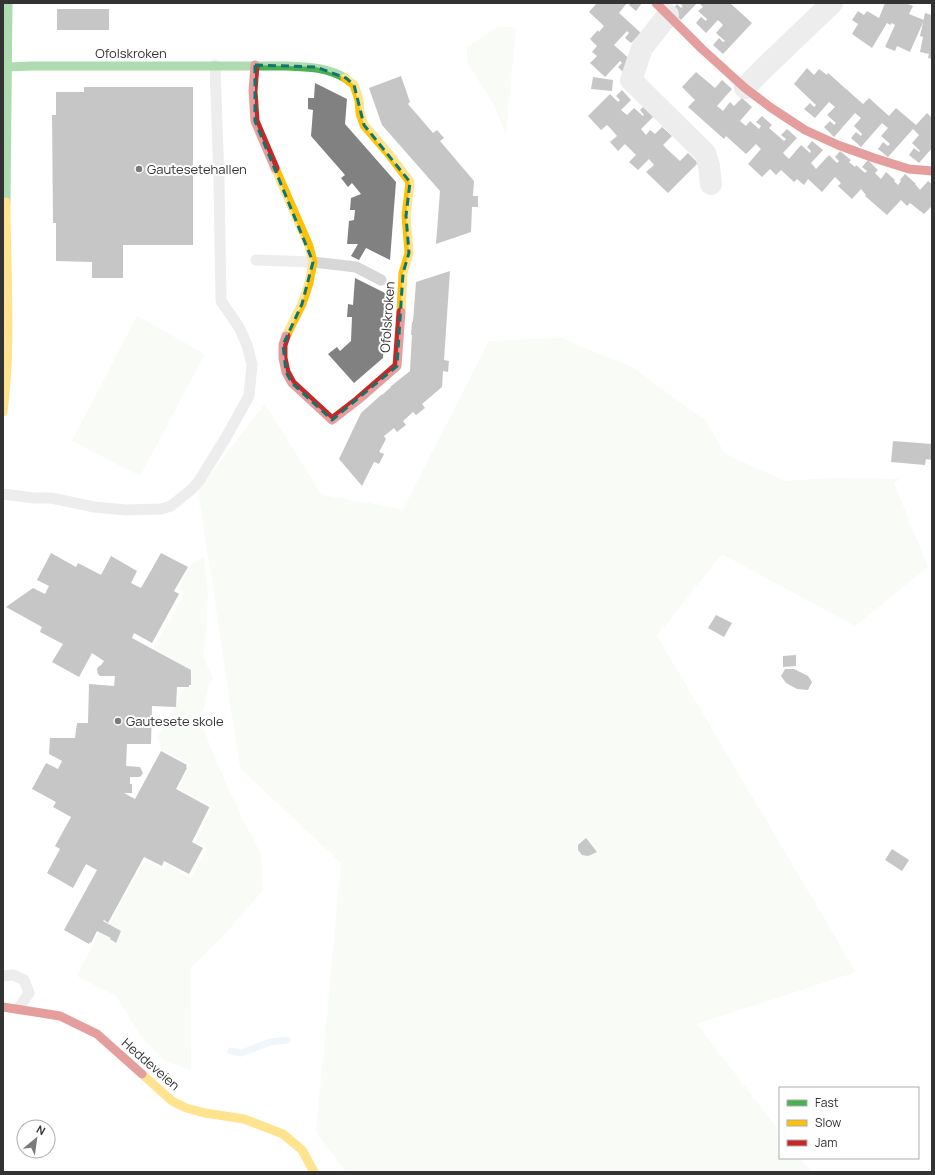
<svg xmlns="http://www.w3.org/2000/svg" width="935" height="1175" viewBox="0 0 935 1175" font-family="Manrope,sans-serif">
	<rect width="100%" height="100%" fill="#fff"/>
	<g fill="#f1f5ed">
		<path d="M 499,26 L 516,28 L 506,135 L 495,107 L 467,62 L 467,47 Z"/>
		<path d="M 137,316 L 205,354 L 140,476 L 72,441 Z"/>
		<path d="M 561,338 L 632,367 L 707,422 L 725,454 L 785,481 L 833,478 L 900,479 L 894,483 L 928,567 L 855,626 L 722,554 L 657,636 L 856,972 L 697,1024 L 780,1132 L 780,1158 L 800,1158 L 811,1172 L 346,1172 L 316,1132 L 341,863 L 240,768 L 198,490 L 265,404 L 322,495 L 403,509 L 489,341 Z"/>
		<path d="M 204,556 L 208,597 L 204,659 L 213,678 L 208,688 L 201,722 L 215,759 L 242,818 L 261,854 L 263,890 L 232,926 L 190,969 L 191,1070 L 165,1061 L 142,1038 L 116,996 L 77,976 L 104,923 L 108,926 L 145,861 L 163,870 L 167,864 L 191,879 L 207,848 L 196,842 L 213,806 L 179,788 L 190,764 L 163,750 L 157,738 L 193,672 L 153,648 L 185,593 L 178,589 L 191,565 Z"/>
	</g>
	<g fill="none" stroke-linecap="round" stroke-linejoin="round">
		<path stroke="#ddebf3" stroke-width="7" d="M 231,1051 L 242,1053 L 270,1042 L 287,1040"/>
	</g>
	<g fill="#818181">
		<path d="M 597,3 L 627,3 L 619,13 L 641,33 L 631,43 L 625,38 L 629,33 L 627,31 L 614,45 L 634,63 L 624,73 L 618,67 L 622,63 L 620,61 L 605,77 L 590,63 L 597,56 L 592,52 L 597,46 L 590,39 L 598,30 L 599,32 L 604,26 L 589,12 Z"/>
		<path d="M 631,3 L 642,3 L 636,11 L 629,5 Z"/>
		<path d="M 679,3 L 697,3 L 681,20 L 671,11 L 677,4 L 681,8 L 683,6 Z"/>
		<path d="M 699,3 L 730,3 L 752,23 L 723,54 L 713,45 L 719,38 L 723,42 L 725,41 L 716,33 L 723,25 L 718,20 L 706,33 L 696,23 L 701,17 L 706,21 L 707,19 L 698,11 L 703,7 Z"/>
		<path d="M 885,3 L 905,3 L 913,6 L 909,14 L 924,20 L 910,52 L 897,46 L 895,51 L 885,47 L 895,25 L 892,23 L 890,25 L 887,23 L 872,48 L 852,34 L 858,24 L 852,20 L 858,11 L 864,15 L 867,11 L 879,18 Z"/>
		<rect x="57" y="9" width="52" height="21"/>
		<path d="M 925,13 L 932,15 L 932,59 L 928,58 L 929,54 L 920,52 L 923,37 L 920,36 Z"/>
		<path d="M 807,68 L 814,75 L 819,69 L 827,75 L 828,73 L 863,104 L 869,98 L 889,116 L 896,108 L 916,125 L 927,113 L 932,118 L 932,148 L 919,163 L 909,155 L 914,148 L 919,152 L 920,151 L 912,143 L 919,135 L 913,129 L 888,157 L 878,149 L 883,142 L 888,146 L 890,144 L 881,136 L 888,128 L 882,123 L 861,147 L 851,138 L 856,132 L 861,136 L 862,134 L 854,126 L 861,118 L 855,113 L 834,137 L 824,127 L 830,121 L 834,125 L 836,123 L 827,115 L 835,107 L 829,102 L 815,118 L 804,109 L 810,103 L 814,107 L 816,105 L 794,84 Z"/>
		<path d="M 696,72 L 715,88 L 722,80 L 732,89 L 717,106 L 723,111 L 730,102 L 734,106 L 742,98 L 752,107 L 740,121 L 746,126 L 750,121 L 759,129 L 761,126 L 756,122 L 762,116 L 772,125 L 769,128 L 784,141 L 786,139 L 781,135 L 787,129 L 797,138 L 783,153 L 789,159 L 801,145 L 810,153 L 811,151 L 807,147 L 812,141 L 823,150 L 811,163 L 816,169 L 829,155 L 837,163 L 839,161 L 835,157 L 840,151 L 851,160 L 849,162 L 855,167 L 856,165 L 865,173 L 867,171 L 862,167 L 868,160 L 878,170 L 875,173 L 881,179 L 886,172 L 895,180 L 894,181 L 898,185 L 901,181 L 900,180 L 905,174 L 916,184 L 915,184 L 920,190 L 928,181 L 932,184 L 932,206 L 924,214 L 910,203 L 907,206 L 901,200 L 887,215 L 865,196 L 866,195 L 861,189 L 852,199 L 838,186 L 841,183 L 835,177 L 822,192 L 808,179 L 804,185 L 797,179 L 794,182 L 781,170 L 776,175 L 770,169 L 762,177 L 748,164 L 761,149 L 756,144 L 746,154 L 726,136 L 724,139 L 688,107 L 695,100 L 682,87 Z"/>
		<path d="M 401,76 L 410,102 L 408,104 L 433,133 L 437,130 L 444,138 L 440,141 L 474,181 L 473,196 L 478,196 L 478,207 L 472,207 L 471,232 L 436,244 L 440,191 L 382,125 L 369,88 Z"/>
		<path d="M 593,77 L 613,80 L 612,91 L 591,89 Z"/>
		<path d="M 315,83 L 347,99 L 345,124 L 396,182 L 390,260 L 366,248 L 359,260 L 351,256 L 358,244 L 347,244 L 349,221 L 354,220 L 355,210 L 350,210 L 351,198 L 361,194 L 352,183 L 348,187 L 341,178 L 345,175 L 311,136 L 313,110 L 308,109 L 308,98 L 314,98 Z"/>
		<path d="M 84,87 L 193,87 L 193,245 L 123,245 L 123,278 L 92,278 L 92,262 L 56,261 L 56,223 L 53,223 L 52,115 L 56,115 L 56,92 L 84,92 Z"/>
		<path d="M 622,90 L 631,100 L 621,110 L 627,115 L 634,108 L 643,116 L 644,115 L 640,110 L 646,104 L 656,114 L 641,129 L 646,135 L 650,130 L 655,134 L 662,127 L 672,136 L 663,145 L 668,150 L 680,161 L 688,153 L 698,163 L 668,193 L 646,172 L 654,165 L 649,159 L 638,170 L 629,162 L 636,155 L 625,144 L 618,151 L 610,142 L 617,136 L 612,130 L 607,125 L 601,130 L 588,116 L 610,94 L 618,102 L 620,100 L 616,96 Z"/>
		<path d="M 450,271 L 444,360 L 449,361 L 448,372 L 443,371 L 442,387 L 422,404 L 425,408 L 416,415 L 413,412 L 403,421 L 406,425 L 397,432 L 394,428 L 384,436 L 386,439 L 379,452 L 384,454 L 379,464 L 374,462 L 362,486 L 339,459 L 361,413 L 381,395 L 382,395 L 391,387 L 390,387 L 410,371 L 412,335 L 411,335 L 412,322 L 413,322 L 416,282 Z"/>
		<path d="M 355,278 L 387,294 L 383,358 L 354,383 L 328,354 L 337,347 L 340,351 L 351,341 L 352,317 L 347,317 L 348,304 L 353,305 Z"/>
		<path d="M 893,441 L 932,444 L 932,460 L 926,459 L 925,465 L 891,462 Z"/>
		<path d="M 51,553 L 76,567 L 78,563 L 101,575 L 111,556 L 137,571 L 131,583 L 141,588 L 161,553 L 188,567 L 174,591 L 179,594 L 152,643 L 134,633 L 132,638 L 191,670 L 191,685 L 189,685 L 189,687 L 177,687 L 176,707 L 152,706 L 151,744 L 127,744 L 126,766 L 140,767 L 143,773 L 141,776 L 139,777 L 130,777 L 130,784 L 132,784 L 132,793 L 124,793 L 135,799 L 161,751 L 187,765 L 186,767 L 187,768 L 176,789 L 209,807 L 209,808 L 192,842 L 203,848 L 189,874 L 164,861 L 162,866 L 144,857 L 108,923 L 104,920 L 103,921 L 121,931 L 116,943 L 110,939 L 111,938 L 97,931 L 91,943 L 90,942 L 89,944 L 64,930 L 97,870 L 86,864 L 73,888 L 47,873 L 60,849 L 55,846 L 71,817 L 53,807 L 56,802 L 32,789 L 46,763 L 58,769 L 62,761 L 49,754 L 50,738 L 75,738 L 77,723 L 88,723 L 89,684 L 114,686 L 115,676 L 100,676 L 98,674 L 97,669 L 98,667 L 101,665 L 104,661 L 92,653 L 79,677 L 52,662 L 63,644 L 40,632 L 42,627 L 6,607 L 33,588 L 45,594 L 49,586 L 37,580 Z"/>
		<path d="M 716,615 L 732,623 L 724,637 L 708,628 Z"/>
		<path d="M 796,655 L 796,666 L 783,667 L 783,656 Z"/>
		<path d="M 785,669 L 794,669 L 808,676 L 812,682 L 808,690 L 797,689 L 786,683 L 781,676 Z"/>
		<path d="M 586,838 L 597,852 L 588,856 L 582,855 L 578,850 L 578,845 Z"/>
		<path d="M 892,849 L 909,860 L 902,871 L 885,860 Z"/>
	</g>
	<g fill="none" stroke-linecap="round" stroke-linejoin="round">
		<g stroke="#d7d7d7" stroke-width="11">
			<path d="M 256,260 L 313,262 L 356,267 L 381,280"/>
			<path d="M 3,494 L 34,498 L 51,498 L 94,507 L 126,510 L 161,509 L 171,506 L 192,489 L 199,481 L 225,439 L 249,396 L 252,364 L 247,345 L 239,327 L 221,301 L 219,181 L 215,65"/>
			<path d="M 3,976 L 13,975 L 24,980 L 29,993 L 18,1009"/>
		</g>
		<g stroke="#d7d7d7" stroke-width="22">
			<path d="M 668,15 L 642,48 L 631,80 L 705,153 L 709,166 L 711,184"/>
			<path d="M 745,88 L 761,71 L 832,3"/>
		</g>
		<g stroke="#4caf50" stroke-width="9">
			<path d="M 7,67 L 32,66 L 287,66 C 308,67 327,67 345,78"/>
			<path d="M 6,202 L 8,3"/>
		</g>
		<g stroke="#ffc107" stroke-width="9">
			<path d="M 345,78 L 354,85 L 359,100 L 360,113 L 364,125 L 389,154 L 410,182 L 406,216 L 409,253 L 403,273 L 401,312"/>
			<path d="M 275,168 L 309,246 L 313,262 L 309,283 L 302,304 L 286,336"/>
			<path d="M 3,412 C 12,343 6,272 6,202"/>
			<path d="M 142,1074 L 172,1101 L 186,1108 L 205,1113 L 244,1119 L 283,1134 L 302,1150 L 314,1172"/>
		</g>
		<g stroke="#c62828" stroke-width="9">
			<path d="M 656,3 L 702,49 L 745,88 L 770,107 L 805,130 L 838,145 L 874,158 L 909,169 L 932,171"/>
			<path d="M 255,65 L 253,91 L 255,121 L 275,168"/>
			<path d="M 286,336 L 283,345 L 283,358 L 286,372 L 292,383 L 332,420 L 358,400 L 397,366 L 401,312"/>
			<path d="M 3,1007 L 60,1016 L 97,1034 L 142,1074"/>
		</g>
	</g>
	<path d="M0 0H935V1175H0ZM 255,65 L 316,67 L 346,78 L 354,85 L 364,125 L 410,182 L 406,216 L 409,253 L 403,273 L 397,366 L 332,420 L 292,383 L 286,372 L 283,345 L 302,304 L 313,262 L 255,121 Z" fill="#fff" fill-opacity=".55" fill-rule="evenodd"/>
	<path fill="none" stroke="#0f766e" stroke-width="3" stroke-dasharray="8 5" stroke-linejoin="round" d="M 255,65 L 316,67 L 346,78 L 354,85 L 364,125 L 410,182 L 406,216 L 409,253 L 403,273 L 397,366 L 332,420 L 292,383 L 286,372 L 283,345 L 302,304 L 313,262 L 255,121 Z"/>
	<g fill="#7a7a7a" stroke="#fff" stroke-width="1.5">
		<circle cx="139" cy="169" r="4"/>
		<circle cx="118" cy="721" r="4"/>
	</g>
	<g text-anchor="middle" stroke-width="4" stroke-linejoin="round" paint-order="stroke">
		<g font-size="13" fill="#333" stroke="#fff">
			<text x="131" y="58">Ofolskroken</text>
			<text transform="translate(387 317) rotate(-86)" y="5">Ofolskroken</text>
			<text transform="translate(151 1064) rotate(41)" y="5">Heddeveien</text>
		</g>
		<g font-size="13" fill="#333" stroke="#fff" text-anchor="start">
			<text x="147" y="174">Gautesetehallen</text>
			<text x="126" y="726">Gautesete skole</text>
		</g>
	</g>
	<rect width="935" height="1175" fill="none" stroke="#333333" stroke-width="8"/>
	<rect x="779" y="1087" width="140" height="72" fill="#ffffff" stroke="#adadad"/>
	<rect x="787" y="1100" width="20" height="6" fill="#4caf50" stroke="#adadad"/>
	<text x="815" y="1107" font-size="12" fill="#333333">Fast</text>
	<rect x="787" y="1120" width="20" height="6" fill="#ffc107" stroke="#adadad"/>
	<text x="815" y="1127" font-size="12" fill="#333333">Slow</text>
	<rect x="787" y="1140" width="20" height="6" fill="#c62828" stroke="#adadad"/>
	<text x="815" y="1147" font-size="12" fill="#333333">Jam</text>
	<g transform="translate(36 1139) rotate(29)"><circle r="19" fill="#ffffff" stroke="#adadad"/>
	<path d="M0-3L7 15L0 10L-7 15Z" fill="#7a7a7a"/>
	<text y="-6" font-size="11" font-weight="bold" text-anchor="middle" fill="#333333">N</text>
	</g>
</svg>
